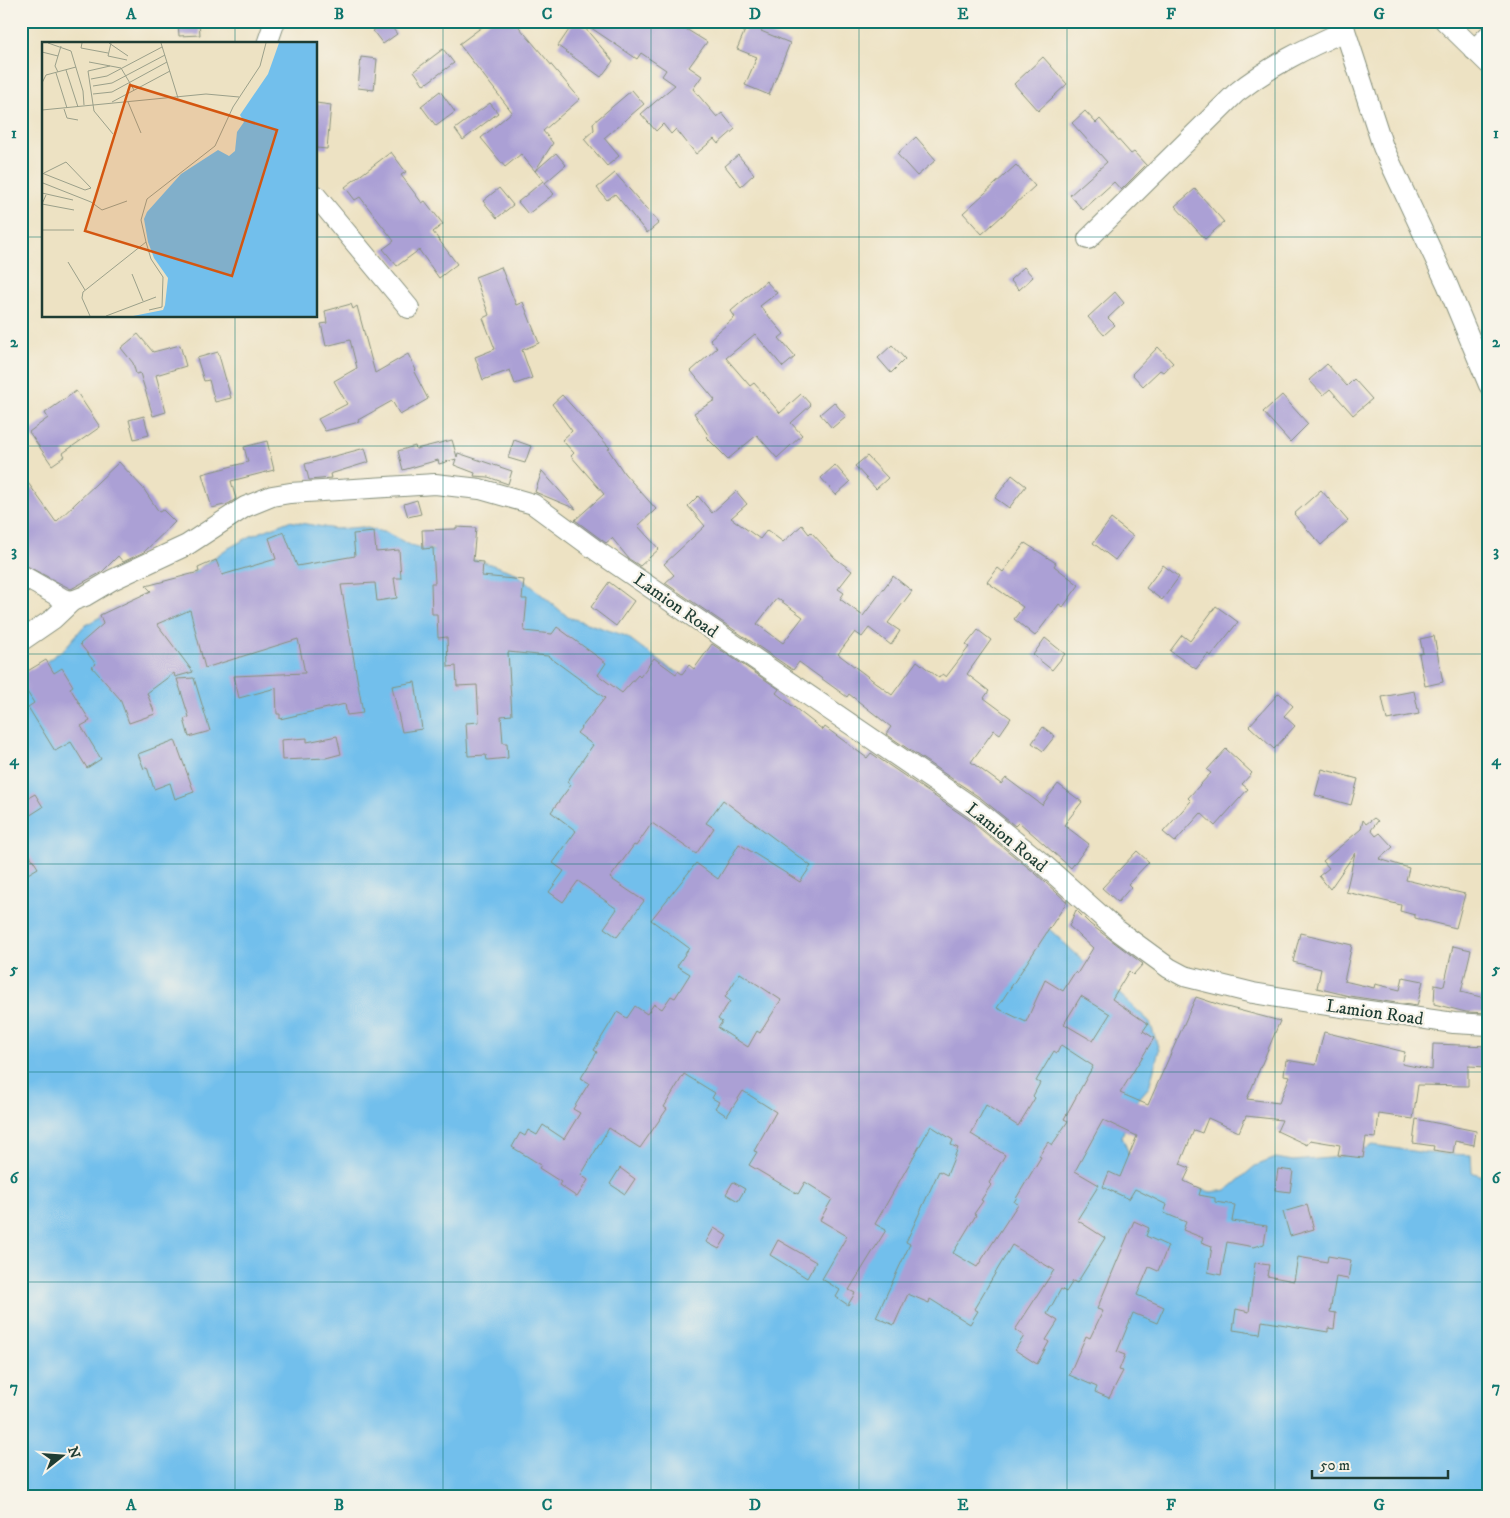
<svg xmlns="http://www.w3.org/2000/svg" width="1510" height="1518" viewBox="0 0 1510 1518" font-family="'IM FELL DW Pica',serif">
	<rect width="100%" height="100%" fill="#f7f3e8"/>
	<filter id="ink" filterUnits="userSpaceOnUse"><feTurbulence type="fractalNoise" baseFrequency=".02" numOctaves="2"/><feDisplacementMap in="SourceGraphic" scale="10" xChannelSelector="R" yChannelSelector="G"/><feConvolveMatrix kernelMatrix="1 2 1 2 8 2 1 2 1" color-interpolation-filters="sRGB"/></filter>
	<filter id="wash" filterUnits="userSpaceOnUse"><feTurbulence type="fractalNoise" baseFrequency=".0096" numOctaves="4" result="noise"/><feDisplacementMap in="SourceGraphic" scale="20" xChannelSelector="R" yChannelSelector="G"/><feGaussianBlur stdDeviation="1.12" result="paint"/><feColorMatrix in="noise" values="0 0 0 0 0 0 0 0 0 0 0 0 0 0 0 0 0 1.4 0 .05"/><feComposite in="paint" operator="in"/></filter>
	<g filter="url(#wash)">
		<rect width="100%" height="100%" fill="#ede2c3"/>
		<path fill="#72bfec" stroke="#487e90" d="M 289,521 L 335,529 L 363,527 L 387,533 L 410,545 L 484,562 L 516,573 L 568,617 L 626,636 L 669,668 L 759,712 L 1035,916 L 1150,1022 L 1159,1050 L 1149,1087 L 1130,1109 L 1122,1137 L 1130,1156 L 1189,1186 L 1211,1192 L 1227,1190 L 1255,1166 L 1276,1158 L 1293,1161 L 1330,1158 L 1353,1154 L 1373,1145 L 1425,1153 L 1471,1155 L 1472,1172 L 1489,1179 L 1489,1497 L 21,1497 L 21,680 L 65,648 L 84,626 L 116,608 L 174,586 L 225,550 L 251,536 Z"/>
		<g id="blocks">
			<g fill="#aba0d5" fill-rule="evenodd">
				<path d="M 178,21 L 199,21 L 200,35 L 179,36 Z"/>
				<path d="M 387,21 L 397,34 L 383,44 L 373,31 Z"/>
				<path d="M 490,21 L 514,21 L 580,99 L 543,131 L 553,143 L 535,171 L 521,154 L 505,167 L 481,138 L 512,112 L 459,44 Z"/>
				<path d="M 575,21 L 579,21 L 613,61 L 601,77 L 558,46 Z"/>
				<path d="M 581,21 L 673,21 L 707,42 L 689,67 L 702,76 L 693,89 L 717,117 L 722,113 L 735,129 L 718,144 L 714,139 L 696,154 L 676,129 L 671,134 L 663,124 L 656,131 L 641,114 L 675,85 L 662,76 L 666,70 L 641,53 L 637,59 Z"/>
				<path d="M 749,21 L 765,21 L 761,31 L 790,43 L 769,95 L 745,85 L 757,57 L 737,49 Z"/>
				<path d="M 443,49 L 454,63 L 424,85 L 414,71 Z"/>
				<path d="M 361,57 L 377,59 L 374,90 L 358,88 Z"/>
				<path d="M 1043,57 L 1067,84 L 1038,111 L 1014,84 Z"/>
				<path d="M 632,90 L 644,104 L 604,138 L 619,156 L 607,166 L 584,139 L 594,130 L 593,123 Z"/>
				<path d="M 440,91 L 455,112 L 436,126 L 421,106 Z"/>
				<path d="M 316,103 L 331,105 L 327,149 L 316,148 Z"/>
				<path d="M 490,103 L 498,113 L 463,140 L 455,129 Z"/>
				<path d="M 1085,111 L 1096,123 L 1100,119 L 1131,154 L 1134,152 L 1146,165 L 1121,190 L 1114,182 L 1083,210 L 1070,195 L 1107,162 L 1072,123 Z"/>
				<path d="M 916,137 L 936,160 L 917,176 L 897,154 Z"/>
				<path d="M 391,152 L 406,172 L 401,175 L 422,203 L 425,201 L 443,224 L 433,232 L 457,264 L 439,278 L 419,250 L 397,266 L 383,249 L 394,241 L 360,197 L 355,200 L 345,187 Z"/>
				<path d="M 556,153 L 566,165 L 545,183 L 535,171 Z"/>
				<path d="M 738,155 L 754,174 L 741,186 L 725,166 Z"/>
				<path d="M 1016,165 L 1035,186 L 982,234 L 963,213 Z"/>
				<path d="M 615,173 L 659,223 L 647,233 L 615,194 L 607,200 L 597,188 Z"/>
				<path d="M 543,181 L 554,194 L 528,214 L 518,202 Z"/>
				<path d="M 499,188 L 513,205 L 497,218 L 483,201 Z"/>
				<path d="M 1195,189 L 1224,222 L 1205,239 L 1175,206 Z"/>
				<path d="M 501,267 L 516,305 L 523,302 L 539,343 L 522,350 L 532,378 L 515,384 L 510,370 L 483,380 L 475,357 L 495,349 L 483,318 L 489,315 L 475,277 Z"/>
				<path d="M 1024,267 L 1033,277 L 1019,290 L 1010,280 Z"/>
				<path d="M 766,281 L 777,293 L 760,306 L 784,334 L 779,338 L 795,357 L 783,367 L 755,334 L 726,358 L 750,386 L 754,383 L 780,413 L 801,394 L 811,405 L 791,423 L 802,435 L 777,458 L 757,435 L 728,459 L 706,437 L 708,435 L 694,413 L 715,400 L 691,371 L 717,348 L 710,339 L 735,317 L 731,311 Z"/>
				<path d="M 1115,292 L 1124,303 L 1108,318 L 1115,325 L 1104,335 L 1088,317 Z"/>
				<path d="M 351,304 L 353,309 L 357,306 L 375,373 L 408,354 L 416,370 L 414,372 L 428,399 L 400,415 L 392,401 L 358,420 L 359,422 L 325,431 L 318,419 L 347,404 L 334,381 L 357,368 L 350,340 L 326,346 L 321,324 L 327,323 L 325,311 Z"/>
				<path d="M 138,334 L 153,352 L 180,345 L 186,366 L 156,375 L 166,412 L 153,416 L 140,373 L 136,374 L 133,363 L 121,348 Z"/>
				<path d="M 892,345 L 905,359 L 891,373 L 878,358 Z"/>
				<path d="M 1158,347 L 1173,363 L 1163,372 L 1160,370 L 1143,386 L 1132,374 Z"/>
				<path d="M 218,352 L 231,398 L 215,402 L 209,380 L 204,381 L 197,358 Z"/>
				<path d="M 1327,364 L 1347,386 L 1354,379 L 1372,399 L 1353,415 L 1330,389 L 1323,395 L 1309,380 Z"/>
				<path d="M 76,391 L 100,427 L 63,453 L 65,456 L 52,465 L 29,432 L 48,418 L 45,413 Z"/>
				<path d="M 562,395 L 610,448 L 608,449 L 624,473 L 656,509 L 638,526 L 659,549 L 640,566 L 629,559 L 612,538 L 606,543 L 575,520 L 604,494 L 571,456 L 574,453 L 562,440 L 572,431 L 552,404 Z"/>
				<path d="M 1282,395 L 1308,424 L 1290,442 L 1263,412 Z"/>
				<path d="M 834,402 L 846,416 L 832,428 L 820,414 Z"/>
				<path d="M 144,416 L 149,435 L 134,439 L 129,420 Z"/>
				<path d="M 452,440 L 457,457 L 458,453 L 512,471 L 508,484 L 488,477 L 474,476 L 475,473 L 454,465 L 456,459 L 439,464 L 438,460 L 403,470 L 398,451 L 415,446 L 416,449 Z"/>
				<path d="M 514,440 L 531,446 L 525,463 L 508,458 Z"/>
				<path d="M 267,441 L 274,470 L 231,481 L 236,499 L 228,504 L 212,508 L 202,474 L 248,462 L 244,447 Z"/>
				<path d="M 365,448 L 369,462 L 330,474 L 331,478 L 309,480 L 305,464 Z"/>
				<path d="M 867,456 L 888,478 L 876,489 L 855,466 Z"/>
				<path d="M 119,462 L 143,488 L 159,512 L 163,510 L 175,522 L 144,552 L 123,562 L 118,556 L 102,572 L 71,589 L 21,563 L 21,473 L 56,522 Z"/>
				<path d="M 835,465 L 850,482 L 836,495 L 821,478 Z"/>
				<path d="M 542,471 L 576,509 L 535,492 Z"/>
				<path d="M 1012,475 L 1026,486 L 1009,508 L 995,498 Z"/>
				<path d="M 1321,490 L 1348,521 L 1321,545 L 1294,514 Z"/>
				<path d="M 736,491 L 747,504 L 731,518 L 760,539 L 767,530 L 783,542 L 802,525 L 809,534 L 811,532 L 835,558 L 852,571 L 838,589 L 844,593 L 840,599 L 863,616 L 893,576 L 912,591 L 888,623 L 900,631 L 891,645 L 869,628 L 862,637 L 855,632 L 838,654 L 892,695 L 917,661 L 939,678 L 942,674 L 946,677 L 969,647 L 966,645 L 978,630 L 991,640 L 967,674 L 989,691 L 984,698 L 1011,718 L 1000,734 L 994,730 L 971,762 L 1001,784 L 1006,778 L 1042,805 L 1058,784 L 1082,802 L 1064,825 L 1089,844 L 1071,868 L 1019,822 L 1015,826 L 982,799 L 886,734 L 891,727 L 849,694 L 847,697 L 799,662 L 793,670 L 665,583 L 674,575 L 664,564 L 705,526 L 688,506 L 698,496 L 712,513 ZM 777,598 L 803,617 L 783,643 L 757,624 Z"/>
				<path d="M 417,500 L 421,514 L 408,517 L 404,504 Z"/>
				<path d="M 1111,519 L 1133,536 L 1115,560 L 1093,543 Z"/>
				<path d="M 456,527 L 476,528 L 473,561 L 483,562 L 482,576 L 524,580 L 522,599 L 527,599 L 524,631 L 552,634 L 557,627 L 606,663 L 598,675 L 622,693 L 638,675 L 640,677 L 654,658 L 676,674 L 678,671 L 682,674 L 689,665 L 694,669 L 712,644 L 779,689 L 776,693 L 823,730 L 825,727 L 867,758 L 871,753 L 968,819 L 1035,873 L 1067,902 L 997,1008 L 1026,1022 L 1045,980 L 1063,991 L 1075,972 L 1077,974 L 1093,948 L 1069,926 L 1076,910 L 1090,924 L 1143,964 L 1133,975 L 1129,971 L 1112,999 L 1148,1024 L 1143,1031 L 1154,1038 L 1120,1093 L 1148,1105 L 1196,997 L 1223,1006 L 1280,1021 L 1247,1099 L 1279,1103 L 1290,1076 L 1284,1075 L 1286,1060 L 1316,1065 L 1324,1032 L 1405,1052 L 1402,1064 L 1432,1070 L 1433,1044 L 1489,1046 L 1489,1067 L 1468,1066 L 1468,1086 L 1418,1085 L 1413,1119 L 1379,1114 L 1376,1138 L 1366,1137 L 1363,1158 L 1338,1155 L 1340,1145 L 1310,1140 L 1307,1145 L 1277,1131 L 1282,1120 L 1246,1116 L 1239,1132 L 1208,1118 L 1202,1133 L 1194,1130 L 1180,1164 L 1190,1168 L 1184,1181 L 1201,1189 L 1199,1195 L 1215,1198 L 1215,1202 L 1235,1205 L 1232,1221 L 1267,1226 L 1264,1244 L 1254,1247 L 1227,1242 L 1221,1275 L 1208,1272 L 1212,1246 L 1201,1242 L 1203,1238 L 1183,1230 L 1186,1222 L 1164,1213 L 1167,1205 L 1135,1189 L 1129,1199 L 1103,1187 L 1109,1172 L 1120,1177 L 1137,1136 L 1103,1120 L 1075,1171 L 1099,1185 L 1077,1220 L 1105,1238 L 1077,1283 L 1073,1281 L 1066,1292 L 1061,1289 L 1047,1314 L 1058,1321 L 1046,1340 L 1049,1342 L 1037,1364 L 1015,1350 L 1024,1336 L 1015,1330 L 1054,1270 L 1012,1245 L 974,1309 L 978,1311 L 970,1324 L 930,1299 L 929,1303 L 908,1294 L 894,1325 L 876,1317 L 910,1244 L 906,1242 L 939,1171 L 947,1175 L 958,1148 L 951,1145 L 953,1140 L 931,1126 L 875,1224 L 886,1230 L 849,1290 L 855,1293 L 848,1305 L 836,1297 L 840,1290 L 822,1279 L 847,1236 L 820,1220 L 832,1199 L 805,1182 L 798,1194 L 749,1165 L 757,1152 L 754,1151 L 776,1112 L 743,1091 L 727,1116 L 715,1108 L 719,1102 L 712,1098 L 715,1093 L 684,1074 L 664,1107 L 667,1109 L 640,1148 L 609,1128 L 581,1175 L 588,1180 L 577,1197 L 559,1185 L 561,1182 L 539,1168 L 541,1165 L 512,1147 L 520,1133 L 525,1136 L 528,1130 L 537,1135 L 543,1125 L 564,1139 L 580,1113 L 573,1109 L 589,1083 L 581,1078 L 597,1052 L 594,1050 L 617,1012 L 627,1018 L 635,1006 L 647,1014 L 654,1004 L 662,1009 L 671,996 L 675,998 L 690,974 L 677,966 L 689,948 L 651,920 L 696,863 L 718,879 L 739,844 L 800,882 L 811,866 L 723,800 L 706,823 L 714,828 L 696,854 L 652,823 L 636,846 L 634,845 L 610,878 L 644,901 L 617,937 L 604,928 L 617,909 L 578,881 L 563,902 L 549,892 L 564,871 L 553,863 L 576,831 L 551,812 L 571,785 L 567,782 L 593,745 L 577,733 L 605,698 L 548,656 L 508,652 L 512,715 L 501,716 L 503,743 L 507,743 L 508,758 L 487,760 L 486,755 L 468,756 L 466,723 L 479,722 L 477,685 L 457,686 L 456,666 L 448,667 L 447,637 L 438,638 L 437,614 L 432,614 L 431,583 L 435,583 L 433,548 L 423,549 L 422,530 L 456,529 ZM 740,973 L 781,1000 L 760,1033 L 757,1031 L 748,1047 L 718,1028 L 722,1022 L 718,1019 L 730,1001 L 725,997 ZM 1081,996 L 1110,1014 L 1093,1041 L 1064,1024 ZM 1061,1045 L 1093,1066 L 1064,1119 L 1068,1121 L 1052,1145 L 1048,1142 L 1039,1156 L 1041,1157 L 1014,1202 L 1018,1204 L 977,1267 L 953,1253 L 976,1215 L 974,1214 L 983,1201 L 981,1200 L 991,1185 L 989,1183 L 1005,1155 L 971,1134 L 986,1105 L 1018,1126 L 1035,1098 L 1033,1096 L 1040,1083 L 1036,1081 L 1054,1051 L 1057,1053 Z"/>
				<path d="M 284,532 L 297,566 L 355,556 L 353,534 L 374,532 L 376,552 L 399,550 L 401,578 L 394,578 L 397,598 L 377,601 L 375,583 L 341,585 L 363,713 L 347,715 L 345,704 L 280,719 L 280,714 L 277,714 L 276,688 L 239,698 L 234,676 L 305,673 L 298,639 L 205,668 L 190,610 L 157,624 L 193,672 L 175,677 L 174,673 L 147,693 L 155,714 L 129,723 L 120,699 L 92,667 L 96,664 L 80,644 L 103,624 L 100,615 L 151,591 L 146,586 L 199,572 L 198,568 L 216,560 L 222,575 L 276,559 L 269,538 Z"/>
				<path d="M 1025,543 L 1056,563 L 1054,566 L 1079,585 L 1063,607 L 1059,604 L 1035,636 L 1014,619 L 1023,607 L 987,582 L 998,568 L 1003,572 Z"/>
				<path d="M 1163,565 L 1179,577 L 1162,600 L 1146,588 Z"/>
				<path d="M 609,582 L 634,601 L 616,626 L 591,607 Z"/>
				<path d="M 1216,606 L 1238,622 L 1211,656 L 1208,654 L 1196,669 L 1170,651 L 1182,635 L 1190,641 Z"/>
				<path d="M 1434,636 L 1443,682 L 1425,686 L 1419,654 L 1423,653 L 1420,639 Z"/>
				<path d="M 1045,638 L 1065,654 L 1052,670 L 1033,655 Z"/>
				<path d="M 46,660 L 54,673 L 62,668 L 73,686 L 70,688 L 90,721 L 81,726 L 101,759 L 87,768 L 71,742 L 55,751 L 28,707 L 34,703 L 21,682 L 21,675 Z"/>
				<path d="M 194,678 L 210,731 L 189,737 L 184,719 L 189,717 L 177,679 Z"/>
				<path d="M 415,682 L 422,729 L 402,732 L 392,686 Z"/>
				<path d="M 1414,691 L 1419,714 L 1387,720 L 1382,697 Z"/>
				<path d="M 1279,693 L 1293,706 L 1284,716 L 1295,726 L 1274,749 L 1249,726 Z"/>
				<path d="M 1043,727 L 1055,736 L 1043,751 L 1032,743 Z"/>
				<path d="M 337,736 L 341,754 L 326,758 L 282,760 L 281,740 L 307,738 L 307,742 Z"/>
				<path d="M 175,740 L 194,792 L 175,799 L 170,783 L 154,789 L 147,767 L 144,769 L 138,754 Z"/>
				<path d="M 1226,749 L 1252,773 L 1242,784 L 1248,789 L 1215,826 L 1201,813 L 1175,842 L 1163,832 L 1191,801 L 1188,798 L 1211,773 L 1207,770 Z"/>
				<path d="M 1322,769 L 1358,779 L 1351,805 L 1315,795 Z"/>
				<path d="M 35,794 L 43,807 L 21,821 L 21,802 Z"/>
				<path d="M 1374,818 L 1378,821 L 1371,830 L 1376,836 L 1380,833 L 1393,847 L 1379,859 L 1409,868 L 1406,880 L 1465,894 L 1456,928 L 1415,918 L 1415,915 L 1400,911 L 1401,905 L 1346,892 L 1355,853 L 1330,889 L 1319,876 L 1329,868 L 1323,861 L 1361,829 L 1363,820 L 1366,824 Z"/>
				<path d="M 21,841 L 38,868 L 21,878 Z"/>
				<path d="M 1137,851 L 1149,862 L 1128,884 L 1131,887 L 1118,902 L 1102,888 Z"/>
				<path d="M 1300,933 L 1352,945 L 1344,981 L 1374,988 L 1375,984 L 1400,990 L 1403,977 L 1423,981 L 1417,1006 L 1349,996 L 1317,988 L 1321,969 L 1293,962 Z"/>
				<path d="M 1453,946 L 1471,950 L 1461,992 L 1489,999 L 1489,1013 L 1466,1012 L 1434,1004 L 1435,984 L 1444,986 Z"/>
				<path d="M 1416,1119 L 1476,1131 L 1474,1145 L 1455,1141 L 1453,1153 L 1433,1150 L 1434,1146 L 1413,1143 Z"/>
				<path d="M 620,1168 L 635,1179 L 625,1194 L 610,1184 Z"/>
				<path d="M 1278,1169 L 1293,1171 L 1290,1192 L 1275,1190 Z"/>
				<path d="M 733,1182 L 745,1189 L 738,1201 L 726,1194 Z"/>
				<path d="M 1307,1205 L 1314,1229 L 1290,1236 L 1283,1212 Z"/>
				<path d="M 1134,1221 L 1149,1228 L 1146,1236 L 1168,1246 L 1158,1271 L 1149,1267 L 1137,1295 L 1164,1307 L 1157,1323 L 1133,1313 L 1117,1352 L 1125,1355 L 1119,1370 L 1123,1371 L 1109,1398 L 1095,1392 L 1097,1387 L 1069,1375 L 1086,1336 L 1090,1338 L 1103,1311 L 1097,1309 Z"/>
				<path d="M 714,1228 L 727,1236 L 719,1249 L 706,1242 Z"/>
				<path d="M 778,1240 L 816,1262 L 807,1278 L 770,1255 Z"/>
				<path d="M 1328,1256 L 1351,1260 L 1348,1279 L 1336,1277 L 1330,1312 L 1336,1313 L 1334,1329 L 1328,1328 L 1328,1332 L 1262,1321 L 1260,1334 L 1233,1330 L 1236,1309 L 1249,1312 L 1255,1263 L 1269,1265 L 1267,1276 L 1294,1281 L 1298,1257 L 1327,1262 Z"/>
			</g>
		</g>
	</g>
	<g filter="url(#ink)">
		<use href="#blocks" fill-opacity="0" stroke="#86907c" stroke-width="1"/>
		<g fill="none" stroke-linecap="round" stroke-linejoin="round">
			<defs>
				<g id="minor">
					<path d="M 1342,21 L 1383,147 L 1447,284 L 1489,385"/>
					<path d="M 1445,21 L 1489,64"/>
					<path d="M 267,44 L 275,21"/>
					<path d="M 1474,50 L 1489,35"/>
					<path d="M 316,196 L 409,308"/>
					<path d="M 1088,239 L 1236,93 C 1270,66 1306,48 1345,31"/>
					<path d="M 21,575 L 63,599 L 72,601"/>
					<path d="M 21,641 L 53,619 L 72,601 L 85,596 L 112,580 L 187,545 L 245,507 L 272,496 L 290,493 L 435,484 L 480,489 L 533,504 L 597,551 L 975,809 L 1043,864 L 1117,930 L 1169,968 L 1184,976 L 1253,993 L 1320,1004 L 1454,1023 L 1489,1025"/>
				</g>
			</defs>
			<use href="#minor" stroke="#86907c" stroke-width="22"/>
			<use href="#minor" stroke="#fff" stroke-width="20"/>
		</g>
	</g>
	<path fill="none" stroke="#0f766e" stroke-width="1" stroke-opacity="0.55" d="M 235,21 L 235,44M 443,21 L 443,1497M 651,21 L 651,1497M 859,21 L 859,1497M 1067,21 L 1067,1497M 1275,21 L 1275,1497M 21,237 L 44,237M 316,237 L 1489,237M 235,316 L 235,1497M 21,446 L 1489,446M 21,654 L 1489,654M 21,864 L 1489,864M 21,1072 L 1489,1072M 21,1282 L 1489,1282"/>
	<g text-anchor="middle" stroke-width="4.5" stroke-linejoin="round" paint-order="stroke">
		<g font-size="18" fill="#1f3d34" stroke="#f7f3e8">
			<text transform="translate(676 605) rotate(35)" y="6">Lamion Road</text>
			<text transform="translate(1007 837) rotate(39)" y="6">Lamion Road</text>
			<text transform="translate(1375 1012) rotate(8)" y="6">Lamion Road</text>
		</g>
	</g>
	<g transform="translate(42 42)">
		<rect width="275" height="275" fill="#ede2c3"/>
		<path d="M 237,1 L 275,1 L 275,274 L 91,274 L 121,268 L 123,263 L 126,236 L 112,216 L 106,200 L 102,177 L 105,170 L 139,132 L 176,108 L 187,114 L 193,109 L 195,90 L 202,80 L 198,73 L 226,32 Z" fill="#72bfec"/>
		<path fill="none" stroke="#9ba08a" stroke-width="1" d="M 6,1 L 29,9 L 41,49 L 42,63M 40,1 L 39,6 L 66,11M 67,1 L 86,14M 69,1 L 66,14 L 85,18M 119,1 L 136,56M 0,10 L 16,14M 47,20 L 79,26 L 92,48M 68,24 L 46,29 L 52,69 L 71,92M 24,28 L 36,65M 16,30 L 13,24 L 19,4M 14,31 L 25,66M 49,37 L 65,34 L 120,5M 0,41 L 4,33 L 34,25M 51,44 L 70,41 L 123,13M 51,52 L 70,50 L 125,20M 70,60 L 128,29M 86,60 L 99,91M 22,67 L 25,76 L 36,78M 0,68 L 164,52 L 197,55M 0,131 L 43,148 L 49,146 L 24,120 L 2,131M 1,141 L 49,160 L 60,168 L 85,159M 0,151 L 31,158M 4,153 L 0,162 L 32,168M 0,188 L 32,188M 26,220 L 43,248M 90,232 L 101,259M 107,268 L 120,265 L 121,235 L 109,217 L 104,200 L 99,178 L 105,157 L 173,104 L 191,65 L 218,24 L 224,1M 48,274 L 40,256 L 41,250 L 104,200M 64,274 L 114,255"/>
		<path fill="#d45610" fill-opacity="0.15" stroke="#d45610" stroke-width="2.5" d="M 88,43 L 235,88 L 190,234 L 43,189 Z"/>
		<rect width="275" height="275" fill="none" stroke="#1f3d34" stroke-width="2.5"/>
	</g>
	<rect width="1510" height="1518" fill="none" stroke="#f7f3e8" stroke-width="55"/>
	<g transform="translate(62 1456) rotate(73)" stroke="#f7f3e8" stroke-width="4" paint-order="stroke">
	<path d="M0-4L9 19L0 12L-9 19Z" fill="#1f3d34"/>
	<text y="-8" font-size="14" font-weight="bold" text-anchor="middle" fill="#1f3d34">N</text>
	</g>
	<path d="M1312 1470v8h136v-8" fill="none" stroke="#1f3d34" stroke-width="2.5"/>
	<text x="1320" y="1470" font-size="15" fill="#1f3d34" stroke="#f7f3e8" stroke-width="4" paint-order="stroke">50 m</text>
	<rect x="28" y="28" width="1454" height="1462" fill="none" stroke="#0f766e" stroke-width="2"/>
	<g font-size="16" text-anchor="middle" font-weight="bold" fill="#0f766e">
		<text x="131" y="19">A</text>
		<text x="339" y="19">B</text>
		<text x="547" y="19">C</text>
		<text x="755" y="19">D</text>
		<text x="963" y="19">E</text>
		<text x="1171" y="19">F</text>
		<text x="1379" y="19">G</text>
		<text x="14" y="138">1</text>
		<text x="1496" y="138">1</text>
		<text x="14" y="347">2</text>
		<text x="1496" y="347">2</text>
		<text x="14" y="556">3</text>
		<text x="1496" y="556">3</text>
		<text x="14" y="765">4</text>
		<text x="1496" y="765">4</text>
		<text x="14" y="974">5</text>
		<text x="1496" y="974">5</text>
		<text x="14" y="1183">6</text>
		<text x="1496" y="1183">6</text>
		<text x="14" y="1392">7</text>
		<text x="1496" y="1392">7</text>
		<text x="131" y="1510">A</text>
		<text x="339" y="1510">B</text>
		<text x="547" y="1510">C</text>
		<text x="755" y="1510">D</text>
		<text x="963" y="1510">E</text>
		<text x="1171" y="1510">F</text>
		<text x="1379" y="1510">G</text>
	</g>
</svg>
